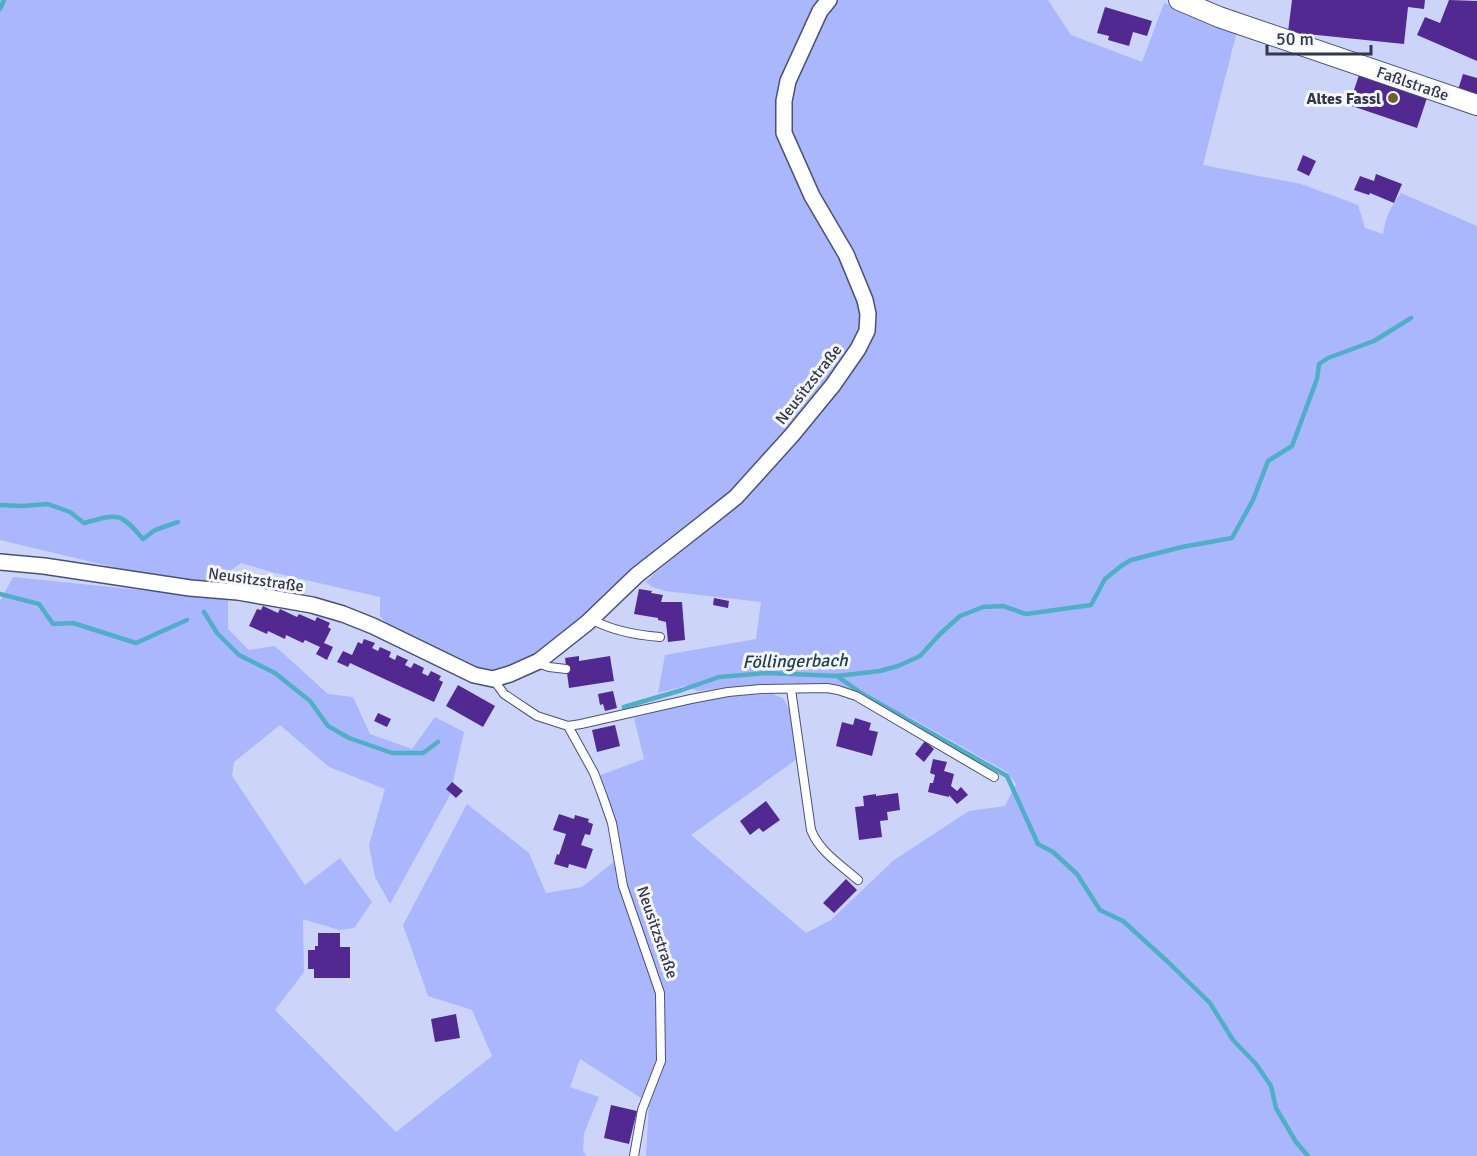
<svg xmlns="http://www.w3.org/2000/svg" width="1477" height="1156" viewBox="0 0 1477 1156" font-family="Signika,sans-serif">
	<rect width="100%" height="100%" fill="#ccd4fa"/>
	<path fill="#aab7fd" d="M 0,0 L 1048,0 L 1071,35 L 1142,62 L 1164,3 L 1237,31 L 1203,165 L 1301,184 L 1358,205 L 1365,228 L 1383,234 C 1386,216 1390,208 1401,193 L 1477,226 L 1477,1156 L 646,1156 L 649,1103 L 580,1059 L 570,1087 L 599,1097 L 584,1133 L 583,1152 L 587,1156 L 0,1156 L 0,601 L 13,577 L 228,599 L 228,629 L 249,650 L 275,646 L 328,694 L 353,697 L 370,734 L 412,749 L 435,717 L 464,732 L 450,795 L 390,904 L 375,877 L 369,845 L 385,789 L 329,767 L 280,725 L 234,762 L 232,776 L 305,885 L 340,858 L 372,902 L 354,928 L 339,930 L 303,919 L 304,972 L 275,1010 L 396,1132 L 492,1056 L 472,1010 L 428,996 L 403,925 L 467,804 L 529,853 L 546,893 L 582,887 L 615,861 L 620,862 L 598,776 L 644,759 L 634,718 L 697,701 L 731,696 L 772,694 L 783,698 L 790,711 L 797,759 L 691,835 L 806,933 L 831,920 L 894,860 L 969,811 L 1005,806 L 1016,784 L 1007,772 L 906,715 L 898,717 L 847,690 L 830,684 L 805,684 L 723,688 L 698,691 L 685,686 L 658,693 L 665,655 L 756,639 L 761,602 L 665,591 L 652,587 L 646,582 L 654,574 L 737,506 L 841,387 L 832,375 L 754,467 L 716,506 L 590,612 L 525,662 L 499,671 L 479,671 L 389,627 L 380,616 L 380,597 L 275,573 L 241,563 L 212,584 L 146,575 L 0,540 Z"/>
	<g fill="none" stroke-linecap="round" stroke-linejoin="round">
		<g stroke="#50afc6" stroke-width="4.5">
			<path d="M 0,9 L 4,0"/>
			<path d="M 0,505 L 22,506 L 48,504 L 70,512 L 84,523 C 117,514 120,511 143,539 L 155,530 L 178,522"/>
			<path d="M 0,594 L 39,604 L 53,624 L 73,623 L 136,643 L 187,620"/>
			<path d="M 204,612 L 217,633 L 239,655 L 275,673 L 310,701 L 328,726 L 349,738 L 392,753 L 423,753 L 438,742"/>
			<path d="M 837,676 L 861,693 L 1007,776 L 1038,844 L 1053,852 L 1077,874 L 1100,910 L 1123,921 L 1168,962 L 1210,1003 L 1233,1040 L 1256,1064 L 1271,1086 L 1276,1108 L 1296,1142 L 1308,1156"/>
			<path d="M 624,707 L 682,690 L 719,677 L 767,673 L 837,676 L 880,671 L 898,666 L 920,656 L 940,634 L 960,616 L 983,607 L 1003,606 L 1026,614 L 1091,605 L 1105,579 L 1121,566 L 1131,560 L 1182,547 L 1232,538 L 1253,500 L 1268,461 L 1292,446 L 1317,379 L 1319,364 L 1328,358 L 1374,341 L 1411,318"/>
		</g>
	</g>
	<g fill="#512990">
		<path d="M 1292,0 L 1425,0 L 1424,9 L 1408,7 L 1404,44 L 1288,32 Z"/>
		<path d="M 1449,0 L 1477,1 L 1477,61 L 1417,35 L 1425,17 L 1440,23 Z"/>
		<path d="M 1105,7 L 1152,21 L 1147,36 L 1133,32 L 1129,46 L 1108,40 L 1109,36 L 1097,33 Z"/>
		<path d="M 1463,74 L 1477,78 L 1477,99 L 1457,93 Z"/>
		<path d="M 1359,75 L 1427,98 L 1417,128 L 1349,105 Z"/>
		<path d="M 1303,155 L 1316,161 L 1309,176 L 1297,170 Z"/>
		<path d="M 1376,174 L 1402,184 L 1394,203 L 1370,193 L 1369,195 L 1354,190 L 1360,176 L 1374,181 Z"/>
		<path d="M 639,589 L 652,591 L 651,593 L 663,595 L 661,602 L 682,602 L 685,640 L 668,642 L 666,622 L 658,620 L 658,618 L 634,614 Z"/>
		<path d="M 714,598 L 729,601 L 728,608 L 713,605 Z"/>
		<path d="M 263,606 L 278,613 L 280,609 L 297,617 L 299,614 L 315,621 L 317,617 L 330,623 L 328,627 L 331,629 L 324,643 L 333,647 L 327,660 L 316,654 L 320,647 L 305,640 L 303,643 L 286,635 L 285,639 L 268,631 L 267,634 L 249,626 L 257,609 L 261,610 Z"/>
		<path d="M 364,639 L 375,643 L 372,648 L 378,651 L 380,647 L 391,652 L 389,657 L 395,660 L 397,655 L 408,660 L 405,665 L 411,668 L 414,663 L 424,668 L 422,673 L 428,676 L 431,671 L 441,676 L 439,680 L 443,682 L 434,702 L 350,663 L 348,667 L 337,662 L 343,651 L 352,655 L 358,642 L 362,644 Z"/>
		<path d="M 579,656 L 579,661 L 610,656 L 614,681 L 569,688 L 565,658 Z"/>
		<path d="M 458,685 L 495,706 L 483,727 L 446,706 Z"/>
		<path d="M 613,691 L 617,708 L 605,711 L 603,704 L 600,705 L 598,694 Z"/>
		<path d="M 378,713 L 391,719 L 387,727 L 374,721 Z"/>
		<path d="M 855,718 L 871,723 L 869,730 L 878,732 L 872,756 L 836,746 L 842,722 L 853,725 Z"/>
		<path d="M 615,725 L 620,746 L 597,752 L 592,730 Z"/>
		<path d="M 925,741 L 934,749 L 924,762 L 915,754 Z"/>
		<path d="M 933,759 L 947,762 L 944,771 L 954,774 L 951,786 L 957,791 L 961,787 L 968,795 L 957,804 L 949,795 L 949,797 L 928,792 L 930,783 L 933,783 L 935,775 L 930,773 Z"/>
		<path d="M 452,782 L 463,791 L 456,798 L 446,789 Z"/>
		<path d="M 898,793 L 900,810 L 887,812 L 888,820 L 880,821 L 882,837 L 859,840 L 855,807 L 864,806 L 863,796 L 876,794 L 876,796 Z"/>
		<path d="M 766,801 L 780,820 L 763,832 L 759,828 L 750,835 L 740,821 Z"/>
		<path d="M 559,814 L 574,819 L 575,815 L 589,819 L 588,822 L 593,824 L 590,835 L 585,834 L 581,845 L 593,849 L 586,869 L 569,864 L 568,868 L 554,864 L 557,854 L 559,855 L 566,834 L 553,830 Z"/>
		<path d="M 846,879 L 857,890 L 834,913 L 823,903 Z"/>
		<path d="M 318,933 L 340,933 L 340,947 L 350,947 L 350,978 L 314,978 L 314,969 L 308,969 L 308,950 L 315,950 L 315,946 L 318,946 Z"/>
		<path d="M 456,1014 L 460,1038 L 435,1042 L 431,1019 Z"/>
		<path d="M 611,1105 L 637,1111 L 629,1144 L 604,1138 Z"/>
	</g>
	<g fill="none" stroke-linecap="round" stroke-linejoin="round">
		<defs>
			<g id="service">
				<path d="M 591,619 C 612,631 635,635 660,637"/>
				<path d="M 537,663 L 549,667 L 566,669"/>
				<path d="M 493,679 L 504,694 L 537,716 L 568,726 L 581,724 L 691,699 L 728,692 L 761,689 L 827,688 L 838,690 L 856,696 L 994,777"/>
				<path d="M 791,689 L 811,830 C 819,851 841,865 858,880"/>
				<path d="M 568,726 L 594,773 L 603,797 L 612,823 L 623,886 L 660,993 L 661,1061 L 642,1110 L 634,1156"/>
			</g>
			<path id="minor" d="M 0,562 L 44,566 L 190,588 L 238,592 L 312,605 L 343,614 L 373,626 L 474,675 L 493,679 L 510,674 L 539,661 L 587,623 L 637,575 L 702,524 L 736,497 L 792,435 L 833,385 L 858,349 L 867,331 L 868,314 L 865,300 L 846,254 L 812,196 L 784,133 L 784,101 L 788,81 L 820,11 L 829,0"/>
			<path id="tertiary" d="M 1179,0 L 1219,17 L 1477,105"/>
		</defs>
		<use href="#service" stroke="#4a5179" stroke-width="10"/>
		<use href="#minor" stroke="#4a5179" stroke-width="18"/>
		<use href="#tertiary" stroke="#4a5179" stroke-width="22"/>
		<use href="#service" stroke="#fff" stroke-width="8"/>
		<use href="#minor" stroke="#fff" stroke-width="15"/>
		<use href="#tertiary" stroke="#fff" stroke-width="20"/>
	</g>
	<circle fill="#6d612e" stroke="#f6f7fc" stroke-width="2" cx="1393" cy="98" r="6"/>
	<g text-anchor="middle" stroke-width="6" stroke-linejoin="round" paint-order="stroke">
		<g font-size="16" fill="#333749" stroke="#f6f7fc">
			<text transform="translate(1413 83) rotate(19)" y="6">Faßlstraße</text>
			<text transform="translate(808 384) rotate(-52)" y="6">Neusitzstraße</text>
			<text transform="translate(256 579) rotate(8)" y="6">Neusitzstraße</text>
			<text transform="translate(658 932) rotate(71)" y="6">Neusitzstraße</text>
		</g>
		<g font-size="16" font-weight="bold" fill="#333749" stroke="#f6f7fc" text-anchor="end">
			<text x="1381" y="104">Altes Fassl</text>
		</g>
		<g font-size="18" font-style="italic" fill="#224048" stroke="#f6f7fc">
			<text transform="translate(795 661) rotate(-1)" y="6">Föllingerbach</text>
		</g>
	</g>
	<path d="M1267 45v9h104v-9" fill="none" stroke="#333749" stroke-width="3"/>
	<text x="1276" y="45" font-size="18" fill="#333749" stroke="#f6f7fc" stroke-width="4.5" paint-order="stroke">50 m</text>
</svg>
